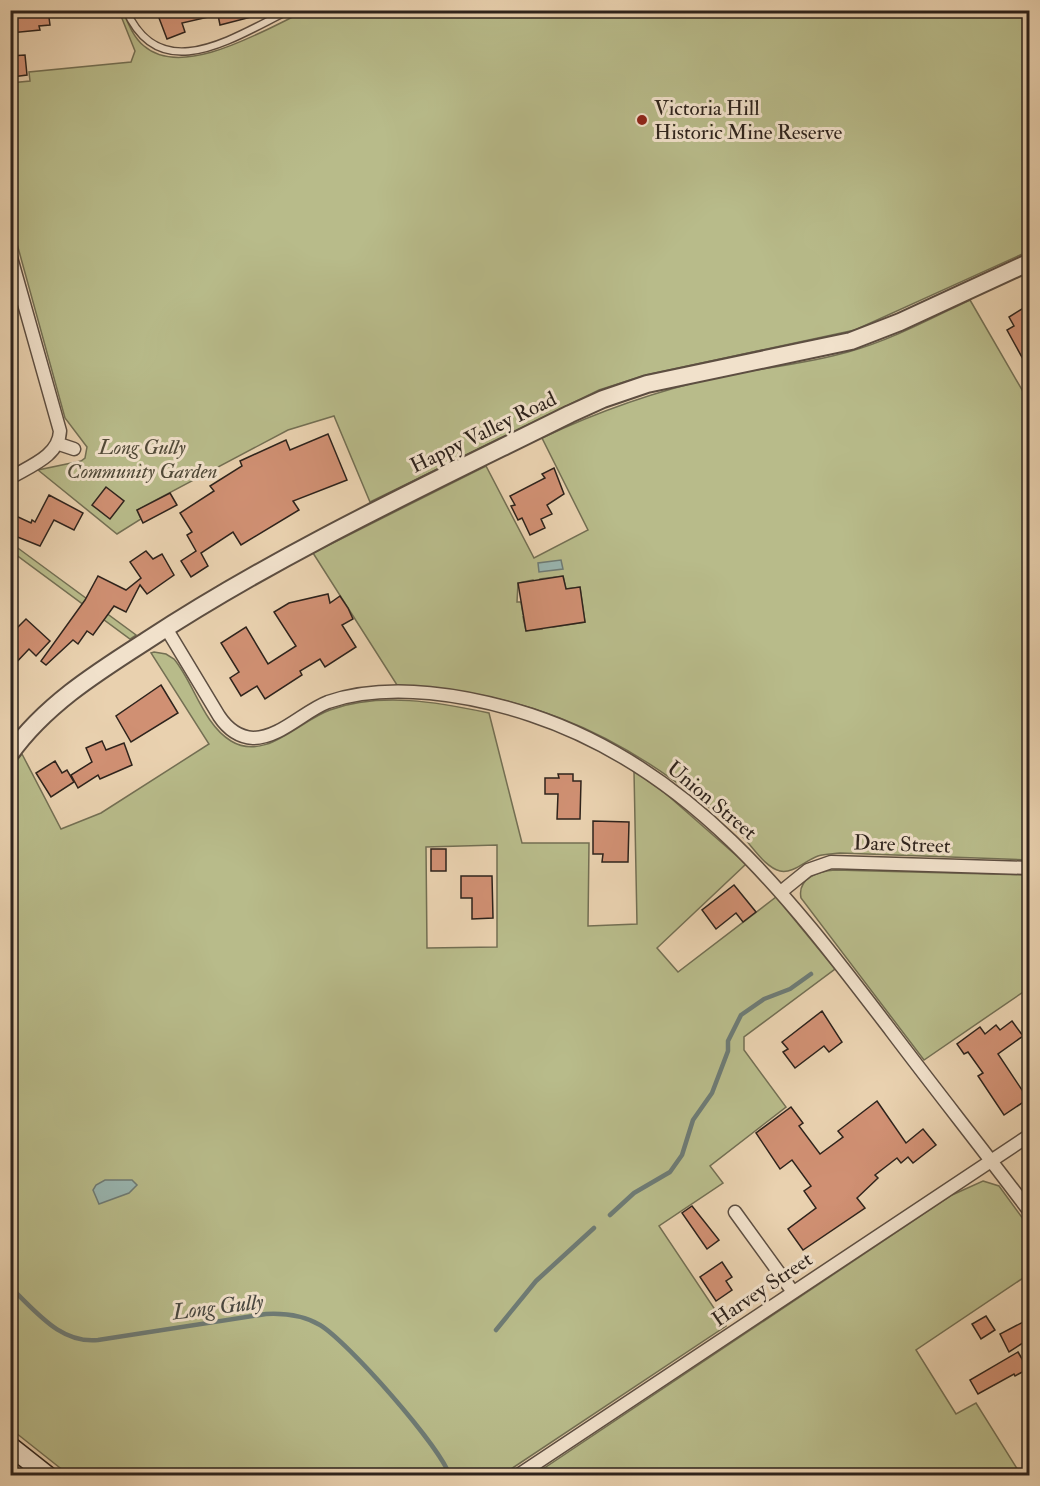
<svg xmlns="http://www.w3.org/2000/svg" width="1040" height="1486" viewBox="0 0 1040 1486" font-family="'IM FELL Double Pica',serif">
	<rect width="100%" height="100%" fill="#e9d1af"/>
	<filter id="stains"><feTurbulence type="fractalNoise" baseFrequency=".00333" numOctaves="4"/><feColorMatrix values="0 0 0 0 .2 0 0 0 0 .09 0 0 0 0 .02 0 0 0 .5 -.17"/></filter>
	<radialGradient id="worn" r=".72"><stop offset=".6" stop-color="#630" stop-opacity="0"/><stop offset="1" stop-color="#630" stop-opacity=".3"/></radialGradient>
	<g fill="#b8bb8a" stroke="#736f53" stroke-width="1.5" fill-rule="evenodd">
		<path d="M 119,11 L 123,11 C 128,23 133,37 144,46 C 183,80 266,29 305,11 L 1029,11 L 1029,251 L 855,330 L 646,375 L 599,390 L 370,502 L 334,416 L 288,430 L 137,510 L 141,519 L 117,534 L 38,470 L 81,461 L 85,458 L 87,447 L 65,418 L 11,222 L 10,83 L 30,81 L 29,72 L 131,62 L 135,51 Z"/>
		<path d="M 970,300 L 1025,395 L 1029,392 L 1029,860 L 840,853 C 833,854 825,854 818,856 C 806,860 793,874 780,871 C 764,867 752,845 740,834 C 728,823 715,812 702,802 C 609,727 516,691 397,685 L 313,553 L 486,466 L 534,558 L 588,530 L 542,438 C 599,411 656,391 718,377 C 761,368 806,364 848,352 C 891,340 930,319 970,300 ZM 563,576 L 566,589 L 580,587 L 585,622 L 553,627 L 541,622 L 542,629 L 526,631 L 523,617 L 531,616 L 530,613 L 523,614 L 521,602 L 517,602 L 518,583 L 533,580 L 534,587 L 541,586 L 540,579 Z"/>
		<path d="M 11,543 L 136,635 L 130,639 L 11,551 Z"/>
		<path d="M 154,652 L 166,654 L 174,659 C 194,683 203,724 231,741 C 265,762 299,721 330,710 C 380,692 438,702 489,713 L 522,843 L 589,843 L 588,926 L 637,924 L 634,771 L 665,793 L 746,864 L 657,948 L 678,972 L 776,897 L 835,969 L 744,1037 L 744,1050 L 786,1107 L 710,1166 L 723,1183 L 659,1226 L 726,1326 L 502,1475 L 69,1475 L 11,1429 L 10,769 L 22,754 L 61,829 L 101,813 L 209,744 L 151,653 ZM 497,845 L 497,947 L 427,948 L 426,847 Z"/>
		<path d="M 835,870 L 1029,875 L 1029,988 L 924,1060 L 801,898 C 797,878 819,871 835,870 Z"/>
		<path d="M 983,1181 L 999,1186 L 1029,1227 L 1029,1274 L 916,1350 L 956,1414 L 976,1403 L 1021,1475 L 534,1475 L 952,1195 Z"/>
	</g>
	<g fill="#99b6b1" stroke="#6e7b75" stroke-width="1.5">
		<path d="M 561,560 L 563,569 L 539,572 L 538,563 Z"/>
		<path d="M 105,1180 L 132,1180 L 137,1185 L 129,1193 L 99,1204 L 93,1190 L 96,1185 Z"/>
	</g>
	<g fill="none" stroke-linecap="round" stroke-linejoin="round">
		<g stroke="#6e7b75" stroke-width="4.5">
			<path d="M 610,1215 L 634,1193 L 670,1172 L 682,1155 L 693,1120 L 712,1093 L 728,1051 L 728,1041 L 741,1015 L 764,999 L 790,989 L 811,974"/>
			<path d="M 10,1287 C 36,1311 60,1344 98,1340 L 266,1314 C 285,1313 303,1315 320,1325 C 348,1342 439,1445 450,1476"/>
			<path d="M 496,1330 L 536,1281 L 594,1228"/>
		</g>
	</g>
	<g fill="#d09073" stroke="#2e231c" stroke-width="1.5">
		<path d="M 10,10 L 48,10 L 50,25 L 39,26 L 40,30 L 10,33 Z"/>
		<path d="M 156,10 L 212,10 L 213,16 L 182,23 L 185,32 L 167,39 Z"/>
		<path d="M 217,10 L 258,10 L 259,15 L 220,25 Z"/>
		<path d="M 25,55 L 27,75 L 12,77 L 10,56 Z"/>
		<path d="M 1025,307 L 1029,315 L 1029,370 L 1007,330 L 1014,326 L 1009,317 Z"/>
		<path d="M 328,434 L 347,480 L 293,501 L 299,510 L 241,545 L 233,532 L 201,553 L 208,566 L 191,577 L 181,561 L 196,551 L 187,535 L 192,532 L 180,513 L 214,491 L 210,486 L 242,466 L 240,461 L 286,440 L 290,450 Z"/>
		<path d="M 554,468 L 564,494 L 547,505 L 552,514 L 541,519 L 545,528 L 530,535 L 522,518 L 518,520 L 511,506 L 515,505 L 510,496 L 545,478 L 542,474 Z"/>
		<path d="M 106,487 L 124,501 L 110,519 L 92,505 Z"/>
		<path d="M 170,493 L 177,505 L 143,523 L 137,510 Z"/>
		<path d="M 49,495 L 83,513 L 74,530 L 54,520 L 40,546 L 10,534 L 10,527 L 16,516 L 31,523 L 32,520 L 35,522 Z"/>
		<path d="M 146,551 L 153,559 L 162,554 L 174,575 L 147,594 L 140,585 L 126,612 L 114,606 L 93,635 L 87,631 L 78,644 L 73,640 L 46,665 L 41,661 L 85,600 L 98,576 L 126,590 L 141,578 L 130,562 Z"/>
		<path d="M 563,576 L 566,589 L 580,587 L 585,622 L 526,631 L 518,583 Z"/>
		<path d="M 328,594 L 330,603 L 340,596 L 348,608 L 353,619 L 342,625 L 356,647 L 325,667 L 320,659 L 300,671 L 302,675 L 265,699 L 257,686 L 241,696 L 230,678 L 239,672 L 221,643 L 246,627 L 268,664 L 296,646 L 274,612 L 289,603 Z"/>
		<path d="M 26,619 L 50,641 L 36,656 L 29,649 L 10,669 L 10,635 Z"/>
		<path d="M 161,685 L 178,713 L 131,742 L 116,716 Z"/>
		<path d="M 102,741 L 106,750 L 124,743 L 132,765 L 100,779 L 98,775 L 78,788 L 71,775 L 92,762 L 86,748 Z"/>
		<path d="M 55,761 L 62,773 L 67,770 L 74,782 L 51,797 L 36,773 Z"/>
		<path d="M 558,774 L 573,774 L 573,781 L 581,781 L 580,819 L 557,819 L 558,794 L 545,794 L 545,778 L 559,778 Z"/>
		<path d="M 593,821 L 629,822 L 628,862 L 602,862 L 603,854 L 593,854 Z"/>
		<rect x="431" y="849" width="15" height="22"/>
		<path d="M 461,876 L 492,876 L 493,918 L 472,919 L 472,898 L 461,898 Z"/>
		<path d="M 734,885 L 756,912 L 743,922 L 736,913 L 716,929 L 702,910 Z"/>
		<path d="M 822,1011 L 842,1042 L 829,1052 L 824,1046 L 795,1068 L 783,1052 L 788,1049 L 782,1042 Z"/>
		<path d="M 1012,1021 L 1023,1036 L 998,1054 L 1028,1099 L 1004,1115 L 978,1076 L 983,1073 L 968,1052 L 964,1054 L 957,1044 L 980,1027 L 985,1034 L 996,1025 L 1000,1030 Z"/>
		<path d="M 877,1101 L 906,1143 L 923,1129 L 936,1145 L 913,1163 L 908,1157 L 901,1163 L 897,1158 L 875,1175 L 878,1178 L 857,1198 L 865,1208 L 803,1250 L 788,1229 L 816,1208 L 804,1191 L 811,1186 L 792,1160 L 780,1169 L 756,1133 L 791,1107 L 803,1123 L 799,1126 L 820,1154 L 843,1137 L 838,1131 Z"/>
		<path d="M 692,1206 L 719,1240 L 707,1249 L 682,1213 Z"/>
		<path d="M 722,1262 L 732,1277 L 726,1281 L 732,1290 L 716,1301 L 700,1277 Z"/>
		<path d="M 986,1316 L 995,1330 L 981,1339 L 972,1324 Z"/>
		<path d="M 1029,1319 L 1029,1339 L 1009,1352 L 1000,1334 Z"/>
		<path d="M 1018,1352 L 1028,1369 L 1015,1376 L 1014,1374 L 978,1394 L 970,1380 Z"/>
	</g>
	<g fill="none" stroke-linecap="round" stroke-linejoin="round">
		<defs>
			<path id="service" d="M 126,10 C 161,89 235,36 290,10"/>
			<g id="minor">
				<path d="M 10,254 L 60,431 C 59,456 30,466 10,478"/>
				<path d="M 59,444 L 74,449"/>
				<path d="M 166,628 L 219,716 C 227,728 237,737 253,738 C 280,738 304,711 328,702 C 390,681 470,695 531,715 C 694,769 792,901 892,1032 C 938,1093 985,1152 1030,1212"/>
				<path d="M 782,891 L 808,870 L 831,862 L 1030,868"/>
				<path d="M 735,1212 L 793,1292"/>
				<path d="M 517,1476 L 1030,1135"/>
			</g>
			<path id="tertiary" d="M 10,754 C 45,705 96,673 146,641 C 280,553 427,485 570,414 L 603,399 L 647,384 L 851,341 L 900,322 L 1030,262"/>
			<path id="secondary" d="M 10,1446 L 48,1476"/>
		</defs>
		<use href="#service" stroke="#5d4e41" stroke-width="9"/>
		<use href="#minor" stroke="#5d4e41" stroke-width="15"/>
		<use href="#tertiary" stroke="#5d4e41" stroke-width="20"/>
		<use href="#secondary" stroke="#2e231c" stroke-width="21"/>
		<use href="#service" stroke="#f1e1cb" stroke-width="6"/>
		<use href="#minor" stroke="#f1e1cb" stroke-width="12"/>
		<use href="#tertiary" stroke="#f1e1cb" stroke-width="16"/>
		<use href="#secondary" stroke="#f1e1cb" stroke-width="18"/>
	</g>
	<circle fill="#8f2418" stroke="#f1e1cb" stroke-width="2" cx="642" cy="120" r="6"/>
	<g text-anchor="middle" stroke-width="6" stroke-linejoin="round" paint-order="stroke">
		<g font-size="21" fill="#2e231c" stroke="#f1e1cb" text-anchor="start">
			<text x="654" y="115">Victoria Hill<tspan x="654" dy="24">Historic Mine Reserve</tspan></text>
		</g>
		<g font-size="21" fill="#2e231c" stroke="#f1e1cb">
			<text transform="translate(483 432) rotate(-26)" y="7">Happy Valley Road</text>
			<text transform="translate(712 800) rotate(40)" y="7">Union Street</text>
			<text transform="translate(902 844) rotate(2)" y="7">Dare Street</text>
			<text transform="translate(762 1289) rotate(-34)" y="7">Harvey Street</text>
		</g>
		<g font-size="21" font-style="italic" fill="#504938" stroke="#f1e1cb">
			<text x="142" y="454">Long Gully<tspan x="142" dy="24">Community Garden</tspan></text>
		</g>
		<g font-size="22" font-style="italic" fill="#494841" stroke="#f1e1cb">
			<text transform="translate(218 1306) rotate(-7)" y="8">Long Gully</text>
		</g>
	</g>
	<rect width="1040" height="1486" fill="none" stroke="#e9d1af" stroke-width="36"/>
	<rect x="12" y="12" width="1016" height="1462" fill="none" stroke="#2e231c" stroke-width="3"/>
	<rect x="18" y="18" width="1004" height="1450" fill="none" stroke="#2e231c" stroke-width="1.5"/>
	<rect width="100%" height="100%" filter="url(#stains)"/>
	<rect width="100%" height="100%" fill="url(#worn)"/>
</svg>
